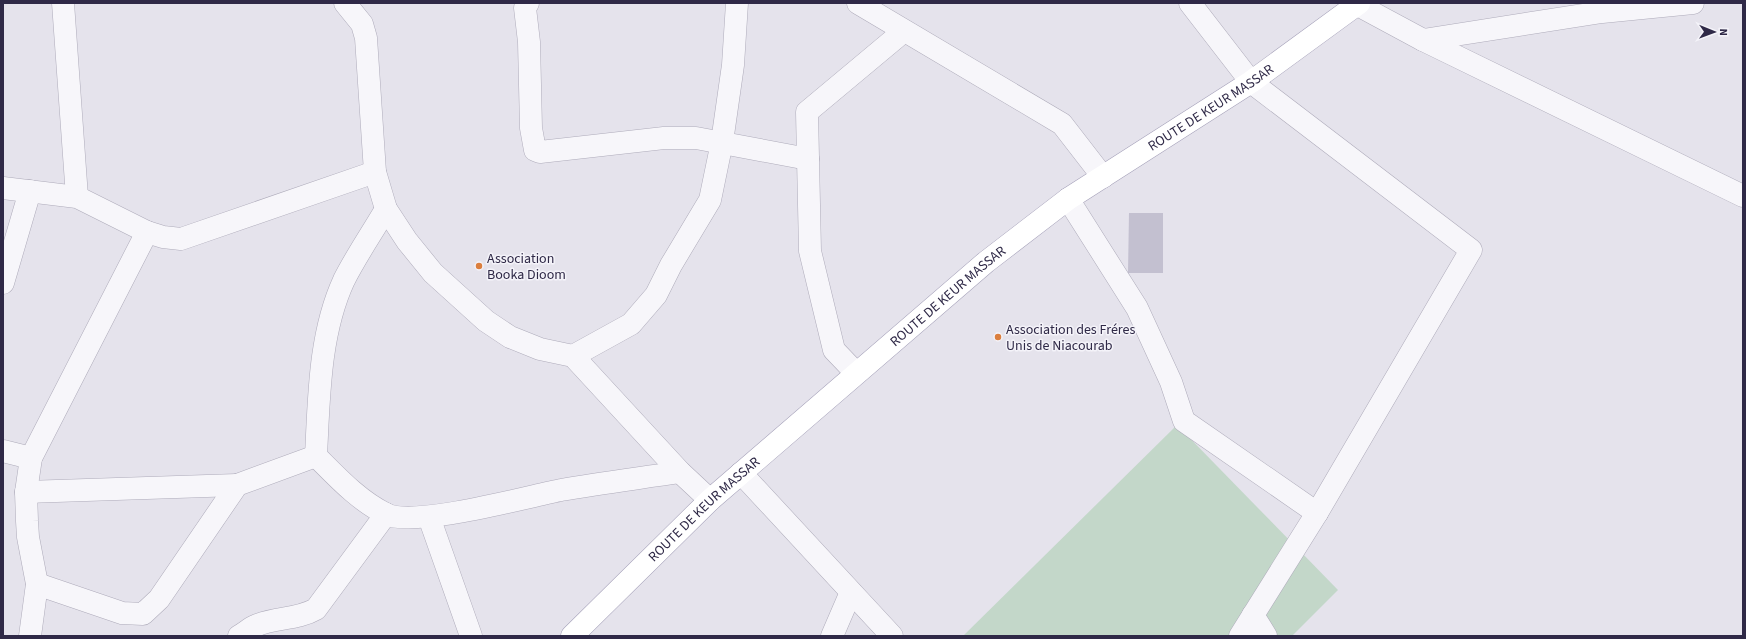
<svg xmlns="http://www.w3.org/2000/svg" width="1746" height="639" viewBox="0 0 1746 639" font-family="'Source Sans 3',sans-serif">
	<rect width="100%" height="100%" fill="#e5e3ec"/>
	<path fill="#c3d7c9" d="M 1177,425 L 1338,590 L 1292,636 L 963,636 Z"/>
	<path fill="#c3c0d0" d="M 1129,213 L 1163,213 L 1163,273 L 1128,273 Z"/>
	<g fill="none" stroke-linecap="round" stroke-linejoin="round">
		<defs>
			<g id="minor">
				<path d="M 63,3 L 77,197"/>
				<path d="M 528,3 L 525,8 L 529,42 L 531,128 L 535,150 L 540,152 L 664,138 L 696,138 L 808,159"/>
				<path d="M 858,3 L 1062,124 L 1103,177"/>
				<path d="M 1190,3 L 1251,82 L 1471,250 L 1317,513 L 1240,636"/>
				<path d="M 1358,5 L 1423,40 L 1743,196"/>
				<path d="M 1423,40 L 1602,12 L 1693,3"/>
				<path d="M 3,188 L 77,197 L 147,232 L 163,237 L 181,239 L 375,172"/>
				<path d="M 1068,199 L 1137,308 L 1171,382 L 1184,421 L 1317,513"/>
				<path d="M 386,209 C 372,233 356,256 344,280 C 319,334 319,398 316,456 C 337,477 359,501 386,514 C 414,528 526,497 561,490 C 601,483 641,478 680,472"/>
				<path d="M 3,283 L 30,191"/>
				<path d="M 573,356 L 631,324 L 656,295 L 671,265 L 710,200 L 722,142 L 733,65 L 737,3"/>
				<path d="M 856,373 L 834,350 L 810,251 L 807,112 L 904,31"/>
				<path d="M 3,451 L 31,458"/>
				<path d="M 741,473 L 892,636"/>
				<path d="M 26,492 L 237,485"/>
				<path d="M 429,517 L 471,636"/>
				<path d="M 37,584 L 122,613 L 143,614 L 159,599 L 237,485 L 316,456"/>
				<path d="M 1253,615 L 1266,636"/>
				<path d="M 30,636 L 37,584 L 28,537 L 27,521 L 26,492 L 31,458 L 147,232"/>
				<path d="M 239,636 C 245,633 250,628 255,626 C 275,617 297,620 316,609 L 386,514"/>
				<path d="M 832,636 L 851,592"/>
			</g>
			<path id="tertiary" d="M 345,3 L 362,24 L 366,38 L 375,172 L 386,209 L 407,241 L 433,273 L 486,321 L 510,337 L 540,349 L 573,356 L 680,472 L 710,500"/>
			<g id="primary">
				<path id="s1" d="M 572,636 L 710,500 L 986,262 L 1068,199 L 1251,82 L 1359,3"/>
			</g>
		</defs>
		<use href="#minor" stroke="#aeabba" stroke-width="23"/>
		<use href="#tertiary" stroke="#aeabba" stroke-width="23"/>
		<use href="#primary" stroke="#a5a1b9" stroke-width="23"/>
		<use href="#minor" stroke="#f7f6fa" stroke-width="22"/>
		<use href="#tertiary" stroke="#f7f6fa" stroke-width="22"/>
		<use href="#primary" stroke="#fff" stroke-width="22"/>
	</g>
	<g fill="#db7e3e" stroke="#f4f3f9" stroke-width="1.5">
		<circle cx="479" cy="266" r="4"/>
		<circle cx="998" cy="337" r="4"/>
	</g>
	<g text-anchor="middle" stroke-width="3" stroke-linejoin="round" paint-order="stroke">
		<g font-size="14" fill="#2f2947" stroke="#f4f3f9">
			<text dy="5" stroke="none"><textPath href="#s1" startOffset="831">ROUTE DE KEUR MASSAR</textPath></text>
			<text dy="5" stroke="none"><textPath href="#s1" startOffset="507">ROUTE DE KEUR MASSAR</textPath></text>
			<text dy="5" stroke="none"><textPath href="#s1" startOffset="183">ROUTE DE KEUR MASSAR</textPath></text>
		</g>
		<g font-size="14" fill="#2f2947" stroke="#f4f3f9" text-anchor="start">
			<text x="487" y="263">Association<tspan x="487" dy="16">Booka Dioom</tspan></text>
			<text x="1006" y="334">Association des Fréres<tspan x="1006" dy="16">Unis de Niacourab</tspan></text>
		</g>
	</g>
	<rect width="1746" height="639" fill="none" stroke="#2f2947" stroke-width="8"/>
	<g transform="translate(1714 32) rotate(91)" stroke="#f4f3f9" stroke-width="3" paint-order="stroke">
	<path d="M0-3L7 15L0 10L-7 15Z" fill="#2f2947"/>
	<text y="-6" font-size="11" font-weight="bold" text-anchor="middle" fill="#2f2947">N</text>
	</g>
</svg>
